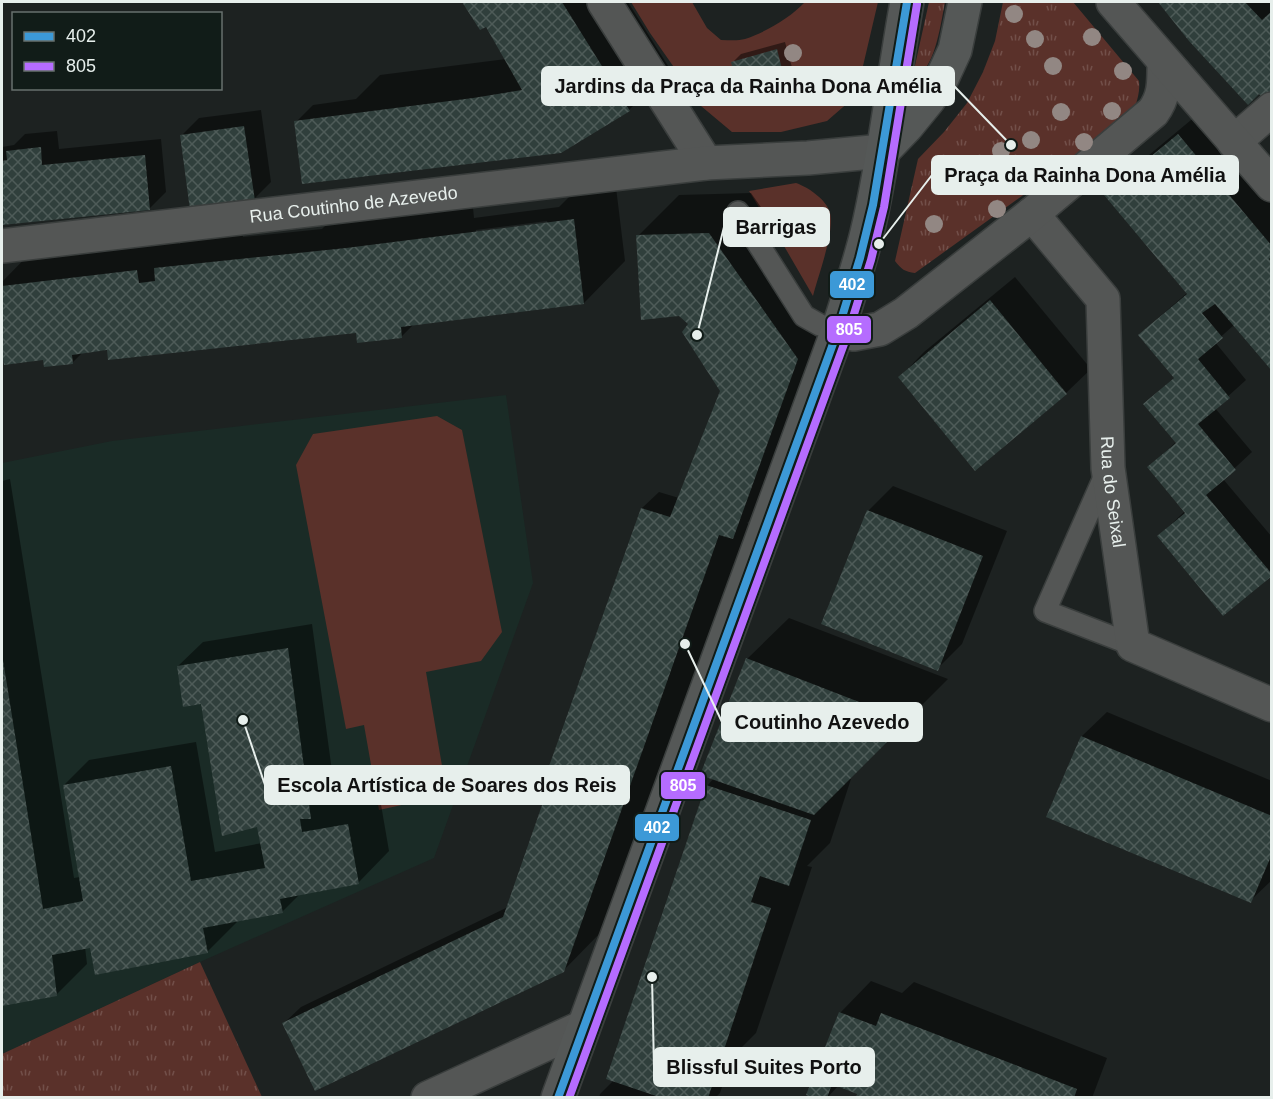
<svg xmlns="http://www.w3.org/2000/svg" width="1273" height="1099" viewBox="0 0 1273 1099" font-family="Arial,sans-serif">
	<defs>
		<pattern id="grass-tufts" width="24" height="20" patternUnits="userSpaceOnUse" patternTransform="scale(1.5)"><rect width="24" height="20" fill="#5a312a"/><path d="M3 7l-1-3M5 7V3M7 7l1-3M15 17l-1-3M17 17v-4M19 17l1-3" fill="none" stroke="#724f49"/></pattern>
		<pattern id="building-cross-hatch" width="8" height="8" patternUnits="userSpaceOnUse" patternTransform="scale(1.5)"><rect width="8" height="8" fill="#303f3c"/><path d="M0 0l8 8M0 8l8-8" fill="none" stroke="#4e5b58"/></pattern>
	</defs>
	<rect width="100%" height="100%" fill="#1d2221"/>
	<path fill="#1a2b26" d="M 506,395 L 533,583 L 434,858 L 200,962 L 2,1054 L 2,463 L 112,441 Z"/>
	<g fill="url(#grass-tufts)">
		<path d="M 929,2 L 945,2 C 941,22 936,63 919,75 L 914,70 Z"/>
		<path d="M 1003,2 L 1073,2 L 1139,81 C 1140,90 1138,98 1135,107 L 1076,157 L 915,273 C 905,272 901,269 895,261 L 918,159 L 944,132 L 967,103 L 983,72 L 995,41 Z"/>
		<path d="M 200,962 L 262,1097 L 2,1097 L 2,1054 Z"/>
	</g>
	<g fill="#5a312a">
		<path d="M 631,2 L 692,2 L 707,28 L 721,40 C 729,40 738,41 745,39 C 766,32 790,18 805,2 L 878,2 L 863,66 L 850,101 L 827,121 L 781,132 L 732,132 L 701,106 L 650,33 Z"/>
		<path d="M 796,183 C 808,187 827,200 830,213 C 835,231 818,276 813,296 L 784,246 L 789,234 L 776,212 L 763,214 L 749,191 Z"/>
		<path d="M 437,416 L 462,430 L 502,632 L 481,661 L 426,672 L 447,795 L 379,810 L 364,725 L 346,729 L 296,465 L 313,434 Z"/>
	</g>
	<g fill="#0007" fill-rule="evenodd">
		<path d="M 464,2 L 628,2 L 670,69 L 629,110 L 296,122 L 313,105 L 356,99 L 380,75 L 506,59 L 486,26 L 481,28 Z"/>
		<path d="M 1160,2 L 1272,2 L 1272,95 L 1191,40 Z"/>
		<path d="M 785,42 L 793,71 L 785,79 L 741,92 L 733,62 L 741,54 Z"/>
		<path d="M 261,110 L 271,182 L 254,199 L 182,135 L 199,118 Z"/>
		<path d="M 1203,110 L 1272,192 L 1272,369 L 1234,325 L 1215,342 L 1246,380 L 1215,408 L 1252,452 L 1223,479 L 1272,537 L 1272,574 L 1159,536 L 1185,511 L 1149,467 L 1176,442 L 1145,404 L 1175,377 L 1140,335 L 1157,319 L 1187,293 L 1106,195 L 1131,170 Z"/>
		<path d="M 57,131 L 59,149 L 161,139 L 166,192 L 149,209 L 2,224 L 2,147 L 14,145 L 25,134 Z"/>
		<path d="M 615,179 L 625,261 L 584,303 L 414,324 L 401,337 L 357,332 L 83,352 L 73,362 L 45,358 L 2,358 L 2,282 L 37,246 L 178,229 L 179,244 L 196,227 L 241,222 L 243,237 L 322,229 L 338,213 L 472,197 L 474,218 L 559,207 L 583,183 ZM 547,221 L 548,224 L 476,233 L 476,230 Z"/>
		<path d="M 751,193 L 775,227 L 760,245 L 822,334 L 758,513 L 747,523 L 749,524 L 604,929 L 563,971 L 284,1023 L 301,1007 L 508,907 L 550,787 L 642,508 L 659,492 L 679,498 L 721,390 L 697,316 L 638,236 L 679,195 Z"/>
		<path d="M 1015,277 L 1091,369 L 1066,393 L 900,377 L 924,352 Z"/>
		<path d="M 10,479 L 74,878 L 80,877 L 64,785 L 89,760 L 196,742 L 215,852 L 262,843 L 258,825 L 202,702 L 178,666 L 203,642 L 312,624 L 335,793 L 332,795 L 333,802 L 379,793 L 389,851 L 358,883 L 300,894 L 282,912 L 238,921 L 207,952 L 91,946 L 85,947 L 87,964 L 56,995 L 2,1004 L 2,481 Z"/>
		<path d="M 893,486 L 1007,531 L 962,644 L 937,669 L 868,511 Z"/>
		<path d="M 789,618 L 948,679 L 849,778 L 851,779 L 830,843 L 807,866 L 812,867 L 756,1033 L 732,1057 L 720,1093 L 715,1098 L 599,1098 L 600,1094 L 614,1080 L 707,786 L 714,778 L 747,659 Z"/>
		<path d="M 1107,712 L 1272,781 L 1272,880 L 1250,901 L 1048,816 L 1082,736 Z"/>
		<path d="M 871,981 L 902,993 L 914,982 L 1107,1058 L 1092,1098 L 858,1098 L 859,1093 L 839,1085 L 827,1098 L 840,1013 Z"/>
	</g>
	<g fill="url(#building-cross-hatch)">
		<path d="M 462,2 L 562,2 L 630,111 L 561,153 L 302,184 L 294,121 L 473,98 L 522,90 L 486,27 L 480,30 Z"/>
		<path d="M 1158,2 L 1245,2 L 1262,20 L 1272,11 L 1272,97 L 1266,102 L 1259,94 L 1248,105 L 1189,41 Z"/>
		<path d="M 777,49 L 785,81 L 739,93 L 731,62 Z"/>
		<path d="M 244,126 L 255,201 L 190,210 L 180,135 Z"/>
		<path d="M 1178,134 L 1272,246 L 1272,256 L 1269,259 L 1272,262 L 1272,371 L 1215,304 L 1202,313 L 1223,338 L 1198,359 L 1230,398 L 1198,424 L 1236,470 L 1206,495 L 1272,574 L 1272,576 L 1223,616 L 1157,536 L 1185,513 L 1147,467 L 1176,443 L 1143,404 L 1174,378 L 1138,335 L 1187,294 L 1104,195 Z"/>
		<path d="M 41,147 L 42,165 L 145,155 L 150,210 L 2,225 L 2,161 L 7,160 L 6,151 Z"/>
		<path d="M 574,219 L 584,304 L 401,327 L 402,338 L 357,343 L 356,333 L 108,360 L 107,350 L 72,355 L 73,364 L 44,367 L 43,360 L 4,365 L 3,359 L 2,359 L 2,286 L 137,270 L 139,283 L 155,281 L 154,268 L 346,248 Z"/>
		<path d="M 709,233 L 798,359 L 733,539 L 719,535 L 564,972 L 315,1091 L 282,1023 L 503,917 L 548,788 L 542,786 L 641,508 L 670,517 L 720,391 L 682,332 L 688,324 L 679,316 L 641,320 L 636,235 Z"/>
		<path d="M 990,300 L 1067,394 L 975,471 L 898,377 Z"/>
		<path d="M 867,510 L 983,556 L 938,671 L 821,624 Z"/>
		<path d="M 288,648 L 311,819 L 300,819 L 302,832 L 348,824 L 359,884 L 280,899 L 283,913 L 203,928 L 208,953 L 95,975 L 90,948 L 52,955 L 57,996 L 2,1006 L 2,660 L 3,660 L 43,909 L 83,901 L 63,785 L 171,766 L 191,881 L 265,868 L 257,827 L 222,836 L 201,704 L 183,707 L 177,666 Z"/>
		<path d="M 746,658 L 908,721 L 814,815 L 700,775 Z"/>
		<path d="M 1081,736 L 1272,816 L 1272,854 L 1251,903 L 1046,817 Z"/>
		<path d="M 706,785 L 811,820 L 789,886 L 760,876 L 751,902 L 771,908 L 708,1098 L 662,1098 L 606,1079 Z"/>
		<path d="M 839,1012 L 876,1026 L 881,1013 L 1077,1089 L 1074,1098 L 856,1098 L 857,1094 L 832,1084 L 827,1098 L 814,1098 L 806,1095 Z"/>
	</g>
	<g fill="none" stroke-linecap="round" stroke-linejoin="round">
		<defs>
			<g id="service">
				<path d="M 738,212 L 804,316 L 820,325 L 838,330"/>
				<path d="M 1106,473 L 1045,611 L 1133,645"/>
			</g>
			<g id="minor">
				<path d="M 604,2 L 706,163"/>
				<path d="M 1234,142 L 1272,109"/>
				<path id="s1" d="M 1032,214 L 1103,299 L 1108,468 L 1133,645 L 1272,705"/>
				<path id="s2" d="M 2,246 L 706,163 L 808,158 L 883,151"/>
				<path d="M 838,330 L 854,334 L 880,329 L 906,313 L 1032,214 L 1153,112 C 1165,96 1164,81 1164,62"/>
				<path d="M 428,1098 L 583,1027"/>
			</g>
			<path id="tertiary" d="M 1113,2 L 1272,185"/>
			<g id="secondary">
				<path d="M 883,151 L 907,126 L 929,99 L 943,76 L 955,50 L 965,2"/>
				<path d="M 558,1098 L 838,330 C 848,298 859,266 867,233 C 885,158 893,78 907,2"/>
			</g>
		</defs>
		<use href="#service" stroke="#3a3e3d" stroke-width="24"/>
		<use href="#minor" stroke="#3a3e3d" stroke-width="36"/>
		<use href="#tertiary" stroke="#3a3e3d" stroke-width="36"/>
		<use href="#secondary" stroke="#3a3e3d" stroke-width="36"/>
		<use href="#service" stroke="#545655" stroke-width="21"/>
		<use href="#minor" stroke="#545655" stroke-width="33"/>
		<use href="#tertiary" stroke="#545655" stroke-width="33"/>
		<use href="#secondary" stroke="#555857" stroke-width="33"/>
		<defs>
			<path id="bus-1" d="M 558,1098 L 838,330 L 860,258 L 873,205 L 907,2"/>
			<path id="bus-2" d="M 569,1098 L 848,333 L 871,260 L 884,207 L 917,4"/>
		</defs>
		<use href="#bus-1" stroke="#111c18" stroke-width="12"/>
		<use href="#bus-2" stroke="#111c18" stroke-width="12"/>
		<use href="#bus-1" stroke="#3c99d7" stroke-width="8"/>
		<use href="#bus-2" stroke="#b56cff" stroke-width="8"/>
	</g>
	<g fill="#928783">
		<circle cx="1014" cy="14" r="9"/>
		<circle cx="1092" cy="37" r="9"/>
		<circle cx="1035" cy="39" r="9"/>
		<circle cx="793" cy="53" r="9"/>
		<circle cx="1053" cy="66" r="9"/>
		<circle cx="1123" cy="71" r="9"/>
		<circle cx="1112" cy="111" r="9"/>
		<circle cx="1061" cy="112" r="9"/>
		<circle cx="1031" cy="140" r="9"/>
		<circle cx="1084" cy="142" r="9"/>
		<circle cx="1001" cy="151" r="9"/>
		<circle cx="997" cy="209" r="9"/>
		<circle cx="934" cy="224" r="9"/>
	</g>
	<g text-anchor="middle" stroke-width="4.5" stroke-linejoin="round" paint-order="stroke">
		<g font-size="18" fill="#e7efec" stroke="#111c18">
			<text dy="6" stroke="none"><textPath href="#s2" startOffset="354">Rua Coutinho de Azevedo</textPath></text>
			<text dy="6" stroke="none"><textPath href="#s1" startOffset="304">Rua do Seixal</textPath></text>
		</g>
	</g>
	<path fill="none" stroke="#e7efec" stroke-width="2" d="M1011 145L954 86M879 244L932 175M697 335L724 227M685 644L722 722M243 720L265 785M652 977L654 1067"/>
	<g fill="#e7efec" stroke="#111c18" stroke-width="2">
		<circle cx="1011" cy="145" r="6"/>
		<circle cx="879" cy="244" r="6"/>
		<circle cx="697" cy="335" r="6"/>
		<circle cx="685" cy="644" r="6"/>
		<circle cx="243" cy="720" r="6"/>
		<circle cx="652" cy="977" r="6"/>
	</g>
	<g fill="#e7efec" stroke="#e7efec" stroke-width="2">
		<rect x="542" y="67" width="412" height="38" rx="6"/>
		<rect x="932" y="156" width="306" height="38" rx="6"/>
		<rect x="724" y="208" width="105" height="38" rx="6"/>
		<rect x="722" y="703" width="200" height="38" rx="6"/>
		<rect x="265" y="766" width="364" height="38" rx="6"/>
		<rect x="654" y="1048" width="220" height="38" rx="6"/>
	</g>
	<g font-size="20" text-anchor="middle" font-weight="bold" fill="#111">
		<text x="748" y="93">Jardins da Praça da Rainha Dona Amélia</text>
		<text x="1085" y="182">Praça da Rainha Dona Amélia</text>
		<text x="776" y="234">Barrigas</text>
		<text x="822" y="729">Coutinho Azevedo</text>
		<text x="447" y="792">Escola Artística de Soares dos Reis</text>
		<text x="764" y="1074">Blissful Suites Porto</text>
	</g>
	<g stroke="#111c18" stroke-width="2">
		<rect x="829" y="270" width="46" height="29" rx="6" fill="#3c99d7"/>
		<rect x="826" y="315" width="46" height="29" rx="6" fill="#b56cff"/>
		<rect x="660" y="771" width="46" height="29" rx="6" fill="#b56cff"/>
		<rect x="634" y="813" width="46" height="29" rx="6" fill="#3c99d7"/>
	</g>
	<g font-size="16" text-anchor="middle" font-weight="bold" fill="#fff">
		<text x="852" y="290">402</text>
		<text x="849" y="335">805</text>
		<text x="683" y="791">805</text>
		<text x="657" y="833">402</text>
	</g>
	<rect width="1273" height="1099" fill="none" stroke="#e7efec" stroke-width="6"/>
	<rect x="12" y="12" width="210" height="78" fill="#111c18" stroke="#67706d" stroke-width="1.5"/>
	<rect x="24" y="32" width="30" height="9" fill="#3c99d7" stroke="#67706d" stroke-width="1.5"/>
	<text x="66" y="42" font-size="18" fill="#e7efec">402</text>
	<rect x="24" y="62" width="30" height="9" fill="#b56cff" stroke="#67706d" stroke-width="1.5"/>
	<text x="66" y="72" font-size="18" fill="#e7efec">805</text>
</svg>
